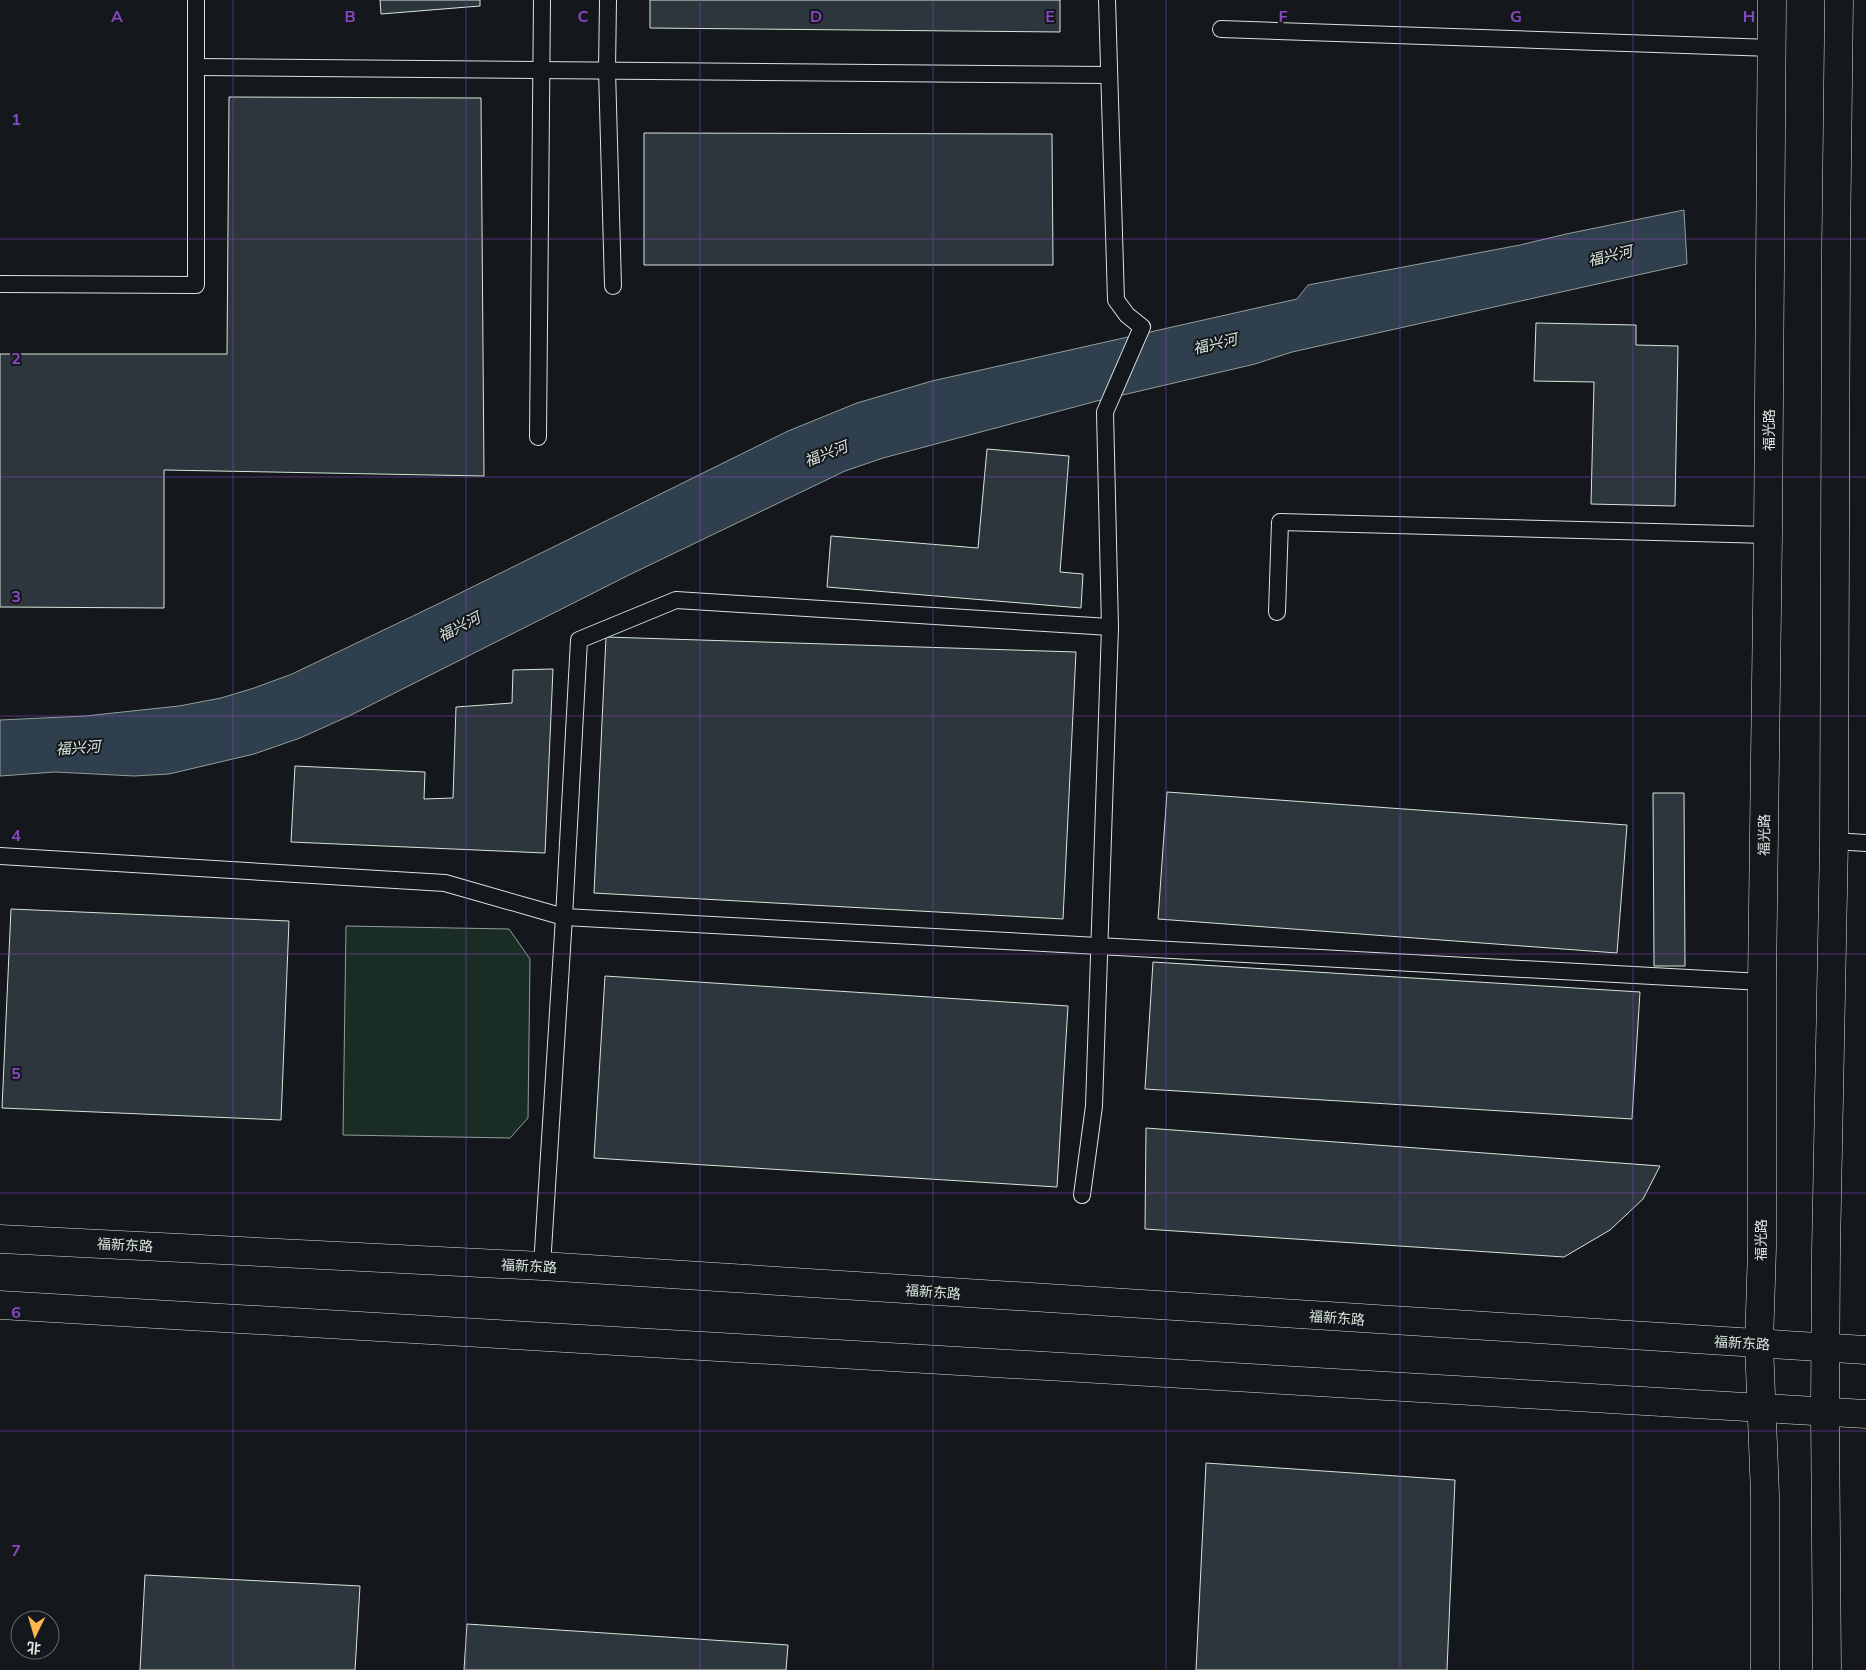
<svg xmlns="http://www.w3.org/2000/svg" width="1866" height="1670" viewBox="0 0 1866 1670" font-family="Mulish,'Noto Sans SC',sans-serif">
	<rect width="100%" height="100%" fill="#14181c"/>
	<path fill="#1a2d24" stroke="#939e99" d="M 346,926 L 509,929 L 530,959 L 528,1118 L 510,1138 L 343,1135 Z"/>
	<path fill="#2f3f4d" stroke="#939e99" d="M 1684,210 L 1687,264 L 1292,352 L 1255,364 L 1097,401 L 883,458 L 845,471 L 633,573 L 349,716 L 300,738 L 254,754 L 169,774 L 134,776 L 55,772 L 0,776 L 0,720 L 85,716 L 179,706 L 221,698 L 254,688 L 292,674 L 440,603 L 788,431 L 857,403 L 932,381 L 1297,299 L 1308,285 L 1520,245 L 1566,234 Z"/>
	<g fill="#2c363c" stroke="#d8e6dc">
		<path d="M 380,0 L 480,0 L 480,6 L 381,14 Z"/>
		<path d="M 650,0 L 1060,0 L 1060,32 L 650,28 Z"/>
		<path d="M 229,97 L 481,98 L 484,476 L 164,470 L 164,608 L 0,607 L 0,354 L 227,354 Z"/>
		<path d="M 644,133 L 1052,134 L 1053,265 L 644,265 Z"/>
		<path d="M 1536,323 L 1636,325 L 1636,345 L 1678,346 L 1675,506 L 1591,504 L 1594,382 L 1534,381 Z"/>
		<path d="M 987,449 L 1069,456 L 1060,572 L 1083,574 L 1081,608 L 827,587 L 831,536 L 978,548 Z"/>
		<path d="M 606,637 L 1076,652 L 1063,919 L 594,893 Z"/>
		<path d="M 553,669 L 545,853 L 291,842 L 295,766 L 425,772 L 424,799 L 453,798 L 456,707 L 512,703 L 513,670 Z"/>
		<path d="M 1167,792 L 1627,825 L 1617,953 L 1158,919 Z"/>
		<path d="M 1653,793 L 1684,793 L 1685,966 L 1654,966 Z"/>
		<path d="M 11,909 L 289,921 L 281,1120 L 2,1108 Z"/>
		<path d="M 1153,962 L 1640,992 L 1632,1119 L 1145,1089 Z"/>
		<path d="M 605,976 L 1068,1006 L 1057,1187 L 594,1158 Z"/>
		<path d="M 1146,1128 L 1660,1166 L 1643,1199 L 1610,1230 L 1564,1257 L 1145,1229 Z"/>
		<path d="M 1206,1463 L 1455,1480 L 1447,1670 L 1196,1670 Z"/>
		<path d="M 145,1575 L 360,1586 L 355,1670 L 140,1670 Z"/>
		<path d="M 467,1624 L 788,1645 L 786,1670 L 464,1670 Z"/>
	</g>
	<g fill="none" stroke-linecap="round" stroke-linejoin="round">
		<defs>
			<g id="lane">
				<path d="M 608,0 L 607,70 L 613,286"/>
				<path d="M 1221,29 L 1772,48"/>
				<path d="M 196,67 L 1109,75"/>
				<path d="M 0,284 L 196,285 L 196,0"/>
				<path d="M 538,437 L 542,0"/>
				<path d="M 1277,612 L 1280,522 L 1768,535"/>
				<path d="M 1834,841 L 1866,843"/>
				<path d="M 0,856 L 445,883 L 564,917 L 1762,982"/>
				<path d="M 1082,1195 L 1094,1106 L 1110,627 L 1105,412 L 1142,327 L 1127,315 L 1116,300 L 1107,0"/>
				<path d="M 542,1266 L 564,917 L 579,640 L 676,600 L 1110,627"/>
			</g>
			<g id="primary">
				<path d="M 0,1239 L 542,1266 L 1866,1350"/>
				<path d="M 0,1305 L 1866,1414"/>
				<path d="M 1765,1670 L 1765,1495 L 1759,1344 L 1762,1248 L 1762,982 L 1768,535 L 1772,0"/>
				<path d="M 1827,1670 L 1825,1412 L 1826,1251 L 1834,841 L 1836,249 L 1839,0"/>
			</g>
		</defs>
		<use href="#lane" stroke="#d8e6dc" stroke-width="18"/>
		<use href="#primary" stroke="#d8e6dc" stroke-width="29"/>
		<use href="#lane" stroke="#14181c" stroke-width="16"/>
		<use href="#primary" stroke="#14181c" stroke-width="28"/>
	</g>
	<path fill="none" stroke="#8948c3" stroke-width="1" stroke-opacity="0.55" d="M 233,0 L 233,1670M 466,0 L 466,1670M 700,0 L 700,1670M 933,0 L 933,1670M 1166,0 L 1166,1670M 1400,0 L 1400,1670M 1633,0 L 1633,1670M 0,239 L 1866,239M 0,477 L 1866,477M 0,716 L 1866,716M 0,954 L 1866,954M 0,1193 L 1866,1193M 0,1431 L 1866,1431"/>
	<g text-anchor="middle" stroke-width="4" stroke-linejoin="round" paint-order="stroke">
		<g font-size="14" fill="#d8e6dc" stroke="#14181c">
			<text transform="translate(1769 430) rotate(-90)" y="5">福光路</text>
			<text transform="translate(1764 835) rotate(-89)" y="5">福光路</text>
			<text transform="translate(1761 1240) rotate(-90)" y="5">福光路</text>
			<text transform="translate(125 1245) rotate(3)" y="5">福新东路</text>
			<text transform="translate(529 1266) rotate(3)" y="5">福新东路</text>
			<text transform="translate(933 1292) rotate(4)" y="5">福新东路</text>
			<text transform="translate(1337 1318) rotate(4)" y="5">福新东路</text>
			<text transform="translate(1742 1343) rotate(3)" y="5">福新东路</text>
		</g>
		<g font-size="15" font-style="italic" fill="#d8e6dc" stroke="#14181c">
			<text transform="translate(1610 256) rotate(-13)" y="5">福兴河</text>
			<text transform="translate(1215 344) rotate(-13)" y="5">福兴河</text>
			<text transform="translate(826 454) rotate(-21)" y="5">福兴河</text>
			<text transform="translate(459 627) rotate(-27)" y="5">福兴河</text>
			<text transform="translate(78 748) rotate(-4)" y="5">福兴河</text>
		</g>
	</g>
	<g font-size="16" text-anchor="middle" font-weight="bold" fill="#8948c3" stroke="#14181c" stroke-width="4" stroke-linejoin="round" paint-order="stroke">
		<text x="117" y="22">A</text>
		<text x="350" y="22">B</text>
		<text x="583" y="22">C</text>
		<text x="816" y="22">D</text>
		<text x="1050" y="22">E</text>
		<text x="1283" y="22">F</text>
		<text x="1516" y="22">G</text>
		<text x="1749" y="22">H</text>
		<text x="16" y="125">1</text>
		<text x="16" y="364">2</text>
		<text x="16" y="602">3</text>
		<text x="16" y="841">4</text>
		<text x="16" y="1079">5</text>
		<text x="16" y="1318">6</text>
		<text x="16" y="1556">7</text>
	</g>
	<g transform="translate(35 1635) rotate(185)"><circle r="24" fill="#14181c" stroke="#626a69"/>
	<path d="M0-4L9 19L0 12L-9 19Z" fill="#ffb74d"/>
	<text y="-8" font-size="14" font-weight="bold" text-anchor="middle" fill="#d8e6dc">北</text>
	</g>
</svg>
